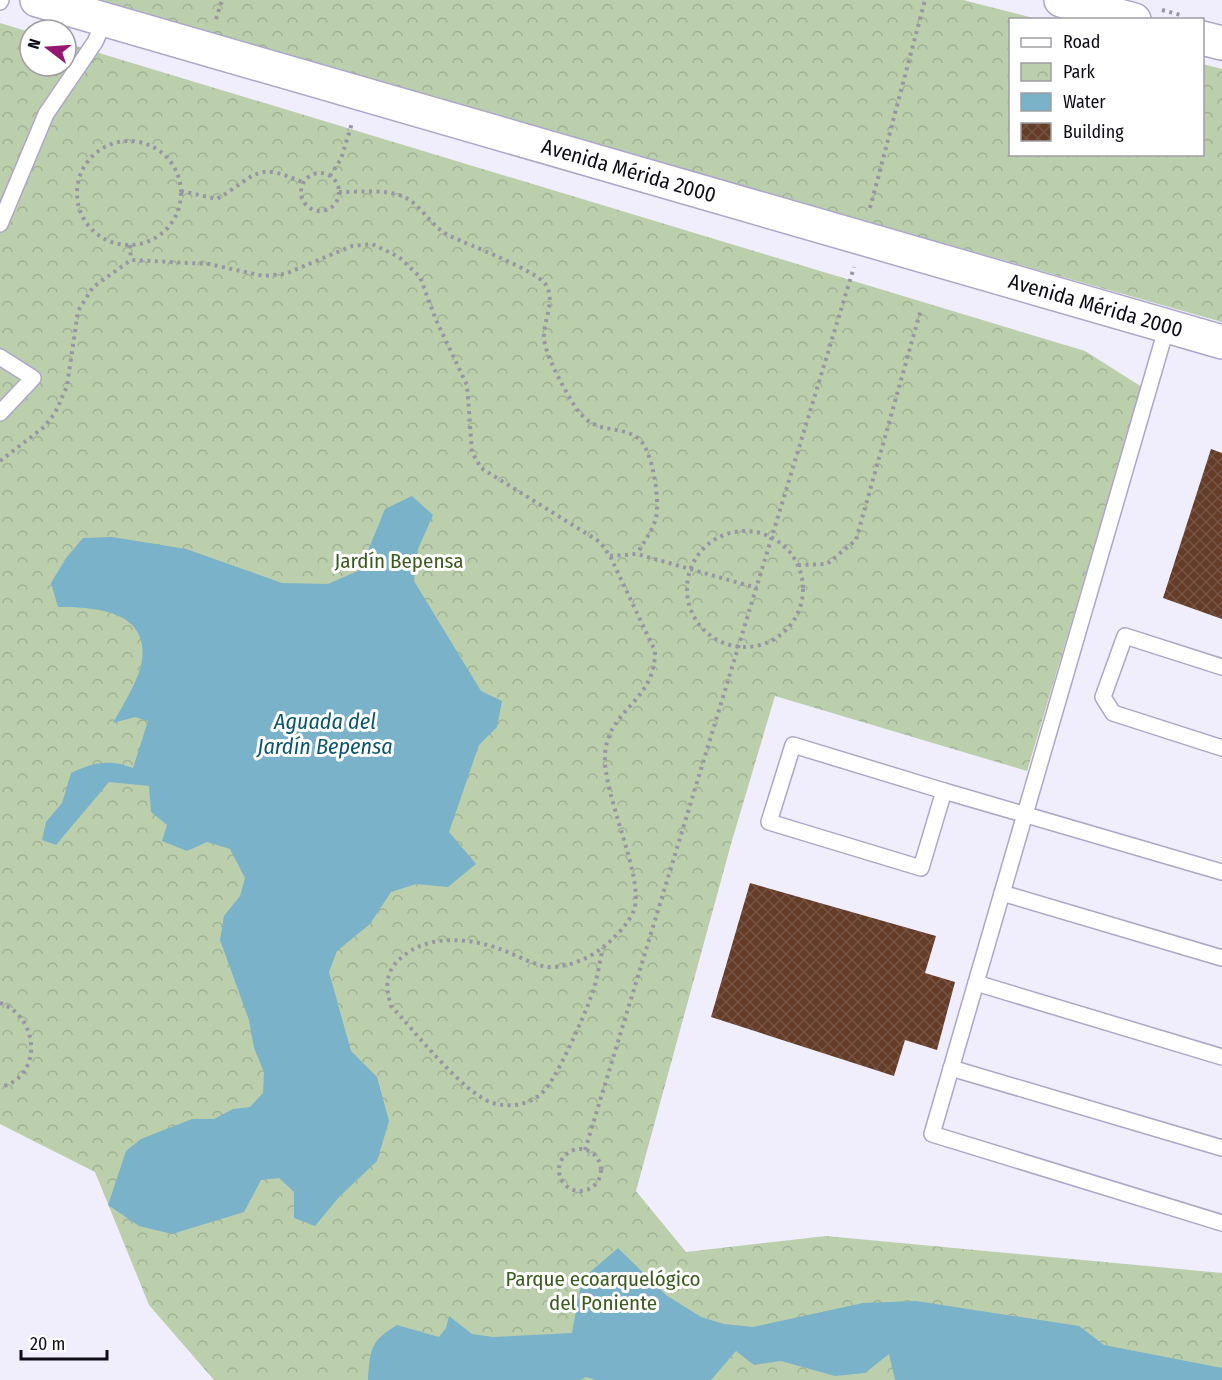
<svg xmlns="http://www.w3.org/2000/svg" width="1222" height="1380" viewBox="0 0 1222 1380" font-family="'Fira Sans Condensed',sans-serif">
	<defs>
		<pattern id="park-crowns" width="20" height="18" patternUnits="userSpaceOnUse" patternTransform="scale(1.5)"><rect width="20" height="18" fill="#bbcfad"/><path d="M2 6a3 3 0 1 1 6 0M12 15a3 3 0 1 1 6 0" fill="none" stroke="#a0b194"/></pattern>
		<pattern id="building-cross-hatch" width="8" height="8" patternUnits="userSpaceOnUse" patternTransform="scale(1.5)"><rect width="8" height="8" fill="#653c27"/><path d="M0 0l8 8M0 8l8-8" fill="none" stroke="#755444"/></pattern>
	</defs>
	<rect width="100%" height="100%" fill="#f0edfc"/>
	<g fill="url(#park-crowns)">
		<path d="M 83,0 L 963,0 L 1037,19 L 1010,20 L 1010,154 L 1202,154 L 1203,64 L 1222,69 L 1222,322 Z"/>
		<path d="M 0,23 L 30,32 L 30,66 L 66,66 L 66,43 L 1085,351 L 1142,387 L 1027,771 L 775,696 L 731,844 L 636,1191 L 686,1252 L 826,1236 L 1222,1273 L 1222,1380 L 214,1380 L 149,1305 L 95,1172 L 0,1124 Z"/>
	</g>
	<g fill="#7ab2c9">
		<path d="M 412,496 L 433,515 L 418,549 L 414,581 L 481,691 L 502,701 L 497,727 L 479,745 L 449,832 L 476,864 L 448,887 L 416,884 L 391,892 L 370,924 L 337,951 L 329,972 L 351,1051 L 377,1077 L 389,1121 L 377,1161 L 339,1197 L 315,1226 L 294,1218 L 294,1192 L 279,1178 L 261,1180 L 244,1212 L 172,1234 L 139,1226 L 108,1205 L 126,1151 L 141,1139 L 192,1119 L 214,1119 L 233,1109 L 250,1107 L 263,1093 L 264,1072 L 254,1048 L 249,1020 L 220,940 L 224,916 L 240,896 L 245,878 L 230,849 L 207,842 L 187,851 L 162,841 L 167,825 L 151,812 L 149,786 L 109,782 L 56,845 L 42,840 L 46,822 L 62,803 L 71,773 C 93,762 110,759 133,768 L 148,721 L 135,717 L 113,723 C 122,707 140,678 142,660 C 149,610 93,607 58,607 L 51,583 L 66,558 L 83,538 L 112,537 L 186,549 L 282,583 L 328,584 L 360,570 L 385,509 Z"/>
		<path d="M 618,1248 L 666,1295 L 701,1317 L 724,1324 L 753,1327 L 863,1303 L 916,1301 L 1079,1326 L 1104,1345 L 1222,1368 L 1222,1380 L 895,1380 L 889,1354 L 865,1373 L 835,1376 L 781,1361 L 754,1365 L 736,1351 L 711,1380 L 596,1380 L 586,1377 L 580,1380 L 368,1380 C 370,1350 370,1341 397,1325 L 439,1337 L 446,1328 L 449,1316 L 472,1334 L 493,1337 L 572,1333 L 582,1279 Z"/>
	</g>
	<g fill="url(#building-cross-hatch)">
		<path d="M 1211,449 L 1222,453 L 1222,619 L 1163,598 Z"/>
		<path d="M 750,883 L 936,936 L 925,973 L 955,982 L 937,1050 L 905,1040 L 894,1076 L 711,1017 Z"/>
	</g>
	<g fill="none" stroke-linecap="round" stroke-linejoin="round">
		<defs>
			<g id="lane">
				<path d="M 0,2 L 1,0"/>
				<path d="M 0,224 L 46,114 L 95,42 L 105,20"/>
				<path d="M 1167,326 L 932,1134 L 1222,1223"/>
				<path d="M 0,357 L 33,378 L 0,413"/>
				<path d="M 1222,667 L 1125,636 L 1103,697 L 1113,713 L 1222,748"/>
				<path d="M 793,745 L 944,791 L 921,868 L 769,822 Z"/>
				<path d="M 944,791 L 1222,872"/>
				<path d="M 1002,893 L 1222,958"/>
				<path d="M 976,983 L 1222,1057"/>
				<path d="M 951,1068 L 1222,1148"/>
			</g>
			<g id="secondary">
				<path id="s1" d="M 37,0 L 1222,342"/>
				<path d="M 1061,0 L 1134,20"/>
				<path d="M 1202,38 L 1222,43"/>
			</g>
		</defs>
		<use href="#lane" stroke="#ada6c8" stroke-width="18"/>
		<use href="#secondary" stroke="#ada6c8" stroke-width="36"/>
		<g stroke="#9996a4" stroke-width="4" stroke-dasharray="3 4.5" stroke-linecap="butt">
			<path d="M 1162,10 L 1181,15"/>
			<path d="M 216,19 L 222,0"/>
			<circle cx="129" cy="193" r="52"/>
			<circle cx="320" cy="192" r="19"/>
			<path d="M 330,176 L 341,159 L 352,123"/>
			<path d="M 181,191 L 217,199 C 259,174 255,161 304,183"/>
			<path d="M 339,192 C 359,192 383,189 402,196 C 422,204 430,227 450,236 C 469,245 538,271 546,285 C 556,302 543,320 544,338 C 545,355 566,393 576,408 C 596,437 619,423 639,439 C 653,451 660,500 656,518 C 653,530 643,543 637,554"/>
			<path d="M 870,208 L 925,0"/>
			<path d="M 130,245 L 131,260"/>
			<path d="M 0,461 L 44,427 L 55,413 L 67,386 L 78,311 L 93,287 L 131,260 L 209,264 L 263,276 L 285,274 L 352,246 L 372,244 L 399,257 L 420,277 L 436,320 L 467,385 L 472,452 L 481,468 L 600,542 L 610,556 L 655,651 C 656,701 608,709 605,754 C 602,794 645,878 634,910 C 630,922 613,940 602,948 C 588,959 566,968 548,967 C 534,965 518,956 505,951 C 473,938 430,933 402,957 C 385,971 385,986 391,1006 C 414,1030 463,1094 493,1103 C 510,1108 527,1105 541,1094 C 555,1083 584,1016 591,997 C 597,982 599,964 603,948"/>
			<circle cx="745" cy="589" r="58"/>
			<path d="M 610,556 L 637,554 L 757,588"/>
			<path d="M 798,565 L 827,564 L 856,540 L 921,309"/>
			<path d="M 0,1003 C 40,1017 43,1078 0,1087"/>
			<circle cx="580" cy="1170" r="21"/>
			<path d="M 585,1150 L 854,267"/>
		</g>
		<use href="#lane" stroke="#fff" stroke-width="15"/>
		<use href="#secondary" stroke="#fff" stroke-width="33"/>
	</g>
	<g text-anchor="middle" stroke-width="6" stroke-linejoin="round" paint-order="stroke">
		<g font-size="21" fill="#100d19" stroke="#fff">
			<text dy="7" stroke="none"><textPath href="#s1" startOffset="616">Avenida Mérida 2000</textPath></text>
			<text dy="7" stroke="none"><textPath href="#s1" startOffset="1102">Avenida Mérida 2000</textPath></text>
		</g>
		<g font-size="21" fill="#3b5b1e" stroke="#fff">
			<text x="399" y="568">Jardín Bepensa</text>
			<text x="603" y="1286">Parque ecoarquelógico<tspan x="603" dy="24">del Poniente</tspan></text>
		</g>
		<g font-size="22" font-style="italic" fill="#09556e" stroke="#fff">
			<text x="325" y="729">Aguada del<tspan x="325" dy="25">Jardín Bepensa</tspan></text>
		</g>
	</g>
	<rect x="1009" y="18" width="195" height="138" fill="#ffffff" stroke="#9f9ea3" stroke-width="1.5"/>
	<rect x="1021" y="38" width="30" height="9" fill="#ffffff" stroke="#9f9ea3" stroke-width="1.5"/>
	<text x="1063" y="48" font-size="18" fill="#100d19">Road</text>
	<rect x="1021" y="63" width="30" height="18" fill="url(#park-crowns)" stroke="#9f9ea3" stroke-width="1.5"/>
	<text x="1063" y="78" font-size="18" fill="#100d19">Park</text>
	<rect x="1021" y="93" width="30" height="18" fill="#7ab2c9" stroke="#9f9ea3" stroke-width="1.5"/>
	<text x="1063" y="108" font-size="18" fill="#100d19">Water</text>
	<rect x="1021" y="123" width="30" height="18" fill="url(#building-cross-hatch)" stroke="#9f9ea3" stroke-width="1.5"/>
	<text x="1063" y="138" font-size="18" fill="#100d19">Building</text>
	<g transform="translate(48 48) rotate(287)"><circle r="28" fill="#ffffff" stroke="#9f9ea3" stroke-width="1.5"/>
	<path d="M0-4.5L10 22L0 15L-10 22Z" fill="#96166f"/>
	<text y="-9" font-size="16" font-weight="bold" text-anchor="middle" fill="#100d19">N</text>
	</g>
	<path d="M21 1350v9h86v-9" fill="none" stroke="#100d19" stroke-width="3"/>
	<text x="30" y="1350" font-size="18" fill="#100d19" stroke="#ffffff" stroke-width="4.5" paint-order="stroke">20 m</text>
</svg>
